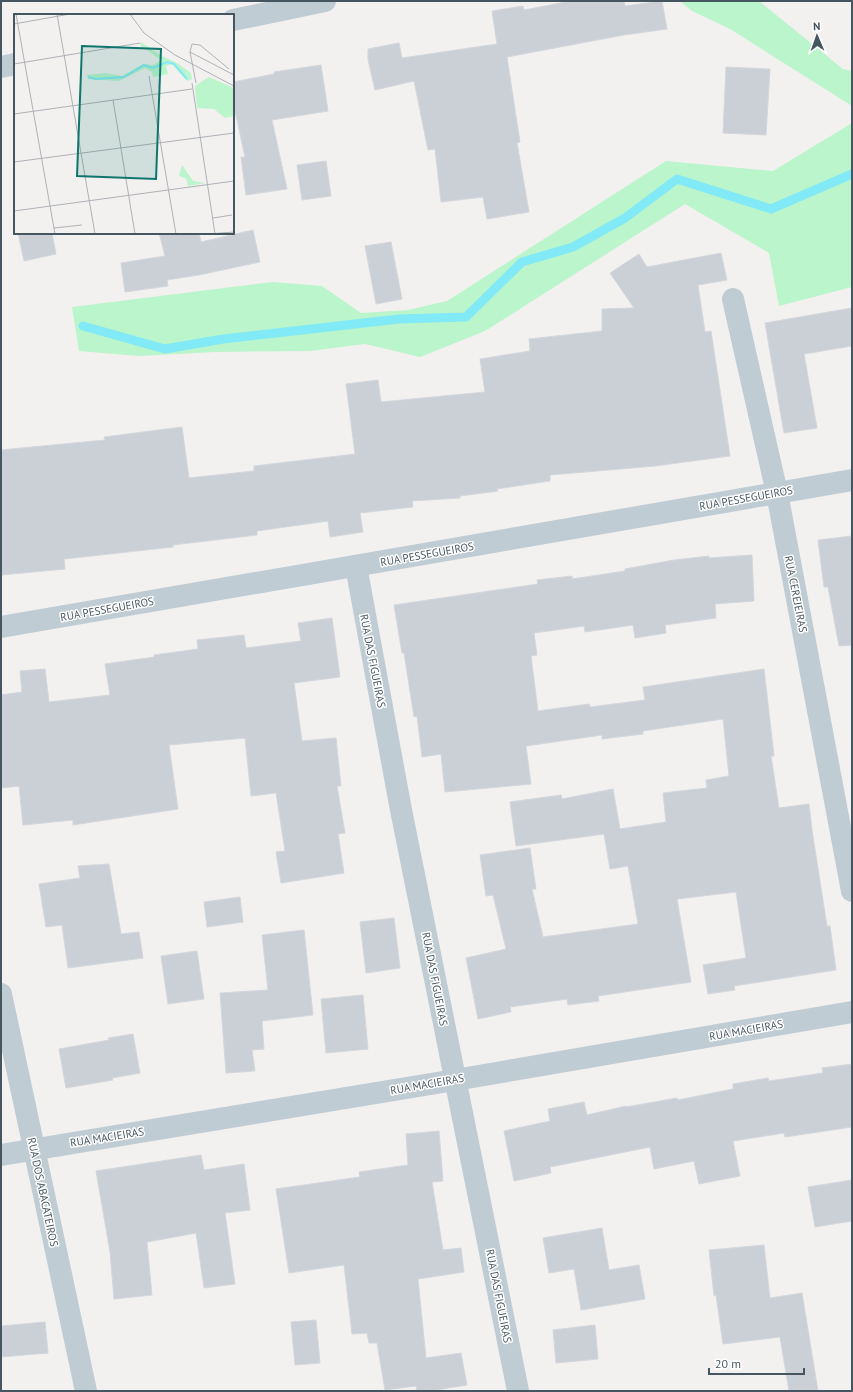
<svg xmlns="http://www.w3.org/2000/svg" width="853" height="1392" viewBox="0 0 853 1392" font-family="'PT Sans',sans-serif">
	<rect width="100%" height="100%" fill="#f3f0f0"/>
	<g fill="#baf5cb">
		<path d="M 680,1 L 759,1 L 843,69 L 852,71 L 852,106 L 730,29 L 692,11 Z"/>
		<path d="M 852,123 L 852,287 L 779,306 L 769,253 L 685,204 L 485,331 L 420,357 L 365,344 L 310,351 L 215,352 L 139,356 L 79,351 L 72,307 L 273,282 L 322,286 L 361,313 L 408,310 L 447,301 L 666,161 L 773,171 Z"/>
	</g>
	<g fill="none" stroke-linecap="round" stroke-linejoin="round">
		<path stroke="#82e9f6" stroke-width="9" d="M 83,326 L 165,349 L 223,339 L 399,319 L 466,317 L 522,262 L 573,247 L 625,218 L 677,179 L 771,209 L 852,174"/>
	</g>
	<g fill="#cbd0d6" stroke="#d3d7dc">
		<path d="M 571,1 L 624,1 L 625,6 L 662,1 L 667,29 L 624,35 L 507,57 L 520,142 L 517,143 L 529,212 L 487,219 L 483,197 L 441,202 L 435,149 L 428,150 L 414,81 L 375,90 L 368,60 L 368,49 L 399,43 L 402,58 L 497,44 L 492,11 L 523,6 L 524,10 Z"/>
		<path d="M 321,65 L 328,111 L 272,120 L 287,189 L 246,195 L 241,157 L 245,157 L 233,102 L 233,82 L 274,74 L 274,72 Z"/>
		<path d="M 726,67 L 770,69 L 766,135 L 723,133 Z"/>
		<path d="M 326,161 L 331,196 L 302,200 L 297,165 Z"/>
		<path d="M 253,230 L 260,262 L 199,275 L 167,280 L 168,286 L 125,292 L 121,263 L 165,256 L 159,233 L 199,233 L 201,242 Z"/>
		<path d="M 18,233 L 52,233 L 56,254 L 24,261 Z"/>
		<path d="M 391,242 L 402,299 L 376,304 L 365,246 Z"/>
		<path d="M 721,253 L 727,280 L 698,285 L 705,332 L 711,331 L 730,456 L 655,466 L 550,475 L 550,481 L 497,489 L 498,491 L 460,496 L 460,498 L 412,501 L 413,507 L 360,513 L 363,532 L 330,537 L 328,521 L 257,531 L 257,535 L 173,545 L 173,547 L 64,559 L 65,569 L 1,575 L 1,450 L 105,440 L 104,437 L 182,427 L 189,478 L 254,471 L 254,466 L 355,454 L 346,384 L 378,380 L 381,402 L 485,392 L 480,359 L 530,351 L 529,339 L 602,331 L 602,309 L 634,308 L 610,273 L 639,254 L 647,267 Z"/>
		<path d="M 852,308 L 852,346 L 804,354 L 817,428 L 784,433 L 765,323 Z"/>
		<path d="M 852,536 L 852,645 L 839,646 L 828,587 L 824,587 L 818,540 Z"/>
		<path d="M 752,555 L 754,601 L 715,604 L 716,618 L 665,625 L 666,633 L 635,638 L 633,625 L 585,632 L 584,626 L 534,633 L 537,655 L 531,656 L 538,711 L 589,704 L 590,707 L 645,700 L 643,687 L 764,669 L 774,756 L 771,756 L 779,808 L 809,804 L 812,830 L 827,926 L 830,926 L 836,970 L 734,986 L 735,990 L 708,994 L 703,965 L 746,958 L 736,892 L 677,899 L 691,982 L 598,996 L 599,1001 L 568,1005 L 567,999 L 510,1007 L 511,1012 L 478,1019 L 466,958 L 506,949 L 493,895 L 486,896 L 480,855 L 530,848 L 536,889 L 532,889 L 543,937 L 638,924 L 628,866 L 610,869 L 604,834 L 516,846 L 510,802 L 561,795 L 562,799 L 613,789 L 620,829 L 666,822 L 663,793 L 707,788 L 706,780 L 729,776 L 723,719 L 643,731 L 643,734 L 602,739 L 602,735 L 526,746 L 531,784 L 445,792 L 441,754 L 422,757 L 417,716 L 414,717 L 404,653 L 402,653 L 394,605 L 538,584 L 537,580 L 572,576 L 572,579 L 625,571 L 625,569 L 674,560 L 709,556 L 709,558 Z"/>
		<path d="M 332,618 L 340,677 L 294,683 L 302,741 L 336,738 L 341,786 L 337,786 L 345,833 L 338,834 L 344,873 L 281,883 L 276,852 L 285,851 L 276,793 L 251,796 L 245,738 L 169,745 L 178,809 L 73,825 L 73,820 L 23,825 L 19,786 L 1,788 L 1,695 L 22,692 L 20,671 L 45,669 L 49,702 L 110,695 L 105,664 L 154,657 L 154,655 L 198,649 L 197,640 L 244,635 L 246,648 L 301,641 L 298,623 Z"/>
		<path d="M 109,864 L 121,934 L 139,932 L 143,958 L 68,968 L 62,925 L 46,927 L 39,884 L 80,878 L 78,866 Z"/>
		<path d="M 240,897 L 243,922 L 207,927 L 204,902 Z"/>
		<path d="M 394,918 L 400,968 L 366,973 L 360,922 Z"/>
		<path d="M 304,930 L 313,1015 L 262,1021 L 264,1049 L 252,1050 L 255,1071 L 226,1073 L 220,993 L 268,990 L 262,935 Z"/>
		<path d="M 197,951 L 204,999 L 168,1004 L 161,956 Z"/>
		<path d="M 363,995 L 368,1049 L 326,1053 L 321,999 Z"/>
		<path d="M 133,1034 L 140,1073 L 112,1078 L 113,1080 L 66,1088 L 59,1049 L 109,1040 L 108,1038 Z"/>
		<path d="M 852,1064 L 852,1127 L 785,1137 L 784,1133 L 733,1141 L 740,1176 L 699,1184 L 694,1161 L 654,1169 L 650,1147 L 550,1167 L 551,1173 L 514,1181 L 504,1131 L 550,1121 L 548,1109 L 584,1102 L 587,1115 L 626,1106 L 626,1107 L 677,1098 L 678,1100 L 733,1089 L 733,1084 L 768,1078 L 769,1081 L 823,1073 L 822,1068 Z"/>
		<path d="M 439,1131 L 443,1181 L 432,1182 L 443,1250 L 461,1248 L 464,1272 L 418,1279 L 426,1358 L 461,1353 L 467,1385 L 430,1391 L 417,1391 L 416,1386 L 385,1390 L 377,1343 L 369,1343 L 367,1333 L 352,1334 L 344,1265 L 289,1273 L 276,1189 L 360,1177 L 359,1172 L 408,1165 L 406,1134 Z"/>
		<path d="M 201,1155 L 204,1170 L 244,1164 L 250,1210 L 225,1213 L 235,1284 L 204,1288 L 196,1233 L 147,1242 L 152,1295 L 114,1299 L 110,1252 L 96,1171 Z"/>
		<path d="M 852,1180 L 852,1221 L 815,1227 L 808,1187 Z"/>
		<path d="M 602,1228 L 609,1270 L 639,1265 L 645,1299 L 581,1310 L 574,1269 L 549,1273 L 543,1238 Z"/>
		<path d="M 764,1245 L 770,1298 L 802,1293 L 818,1391 L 789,1391 L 780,1337 L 723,1344 L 716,1295 L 714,1296 L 709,1250 Z"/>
		<path d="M 316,1320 L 320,1363 L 295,1365 L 291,1322 Z"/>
		<path d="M 45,1322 L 48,1353 L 1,1357 L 1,1326 Z"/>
		<path d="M 595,1325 L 598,1359 L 556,1363 L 553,1330 Z"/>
	</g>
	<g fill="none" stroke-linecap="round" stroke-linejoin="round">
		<g stroke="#bfccd3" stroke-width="22">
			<path d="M 233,20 L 325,1"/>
			<path d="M 1,67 L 15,64"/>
			<path d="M 733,299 L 777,493 L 852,891"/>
			<path d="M 356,566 L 401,810 L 518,1391"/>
			<path d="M 1,627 L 852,480"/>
			<path d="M 1,994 L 86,1391"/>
			<path d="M 1,1155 L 455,1080 L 852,1012"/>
		</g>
	</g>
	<g text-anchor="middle" stroke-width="3" stroke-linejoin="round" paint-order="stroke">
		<g font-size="11" fill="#465660" stroke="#fff">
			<text transform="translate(746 498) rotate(-10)" y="4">RUA PESSEGUEIROS</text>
			<text transform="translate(427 554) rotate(-10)" y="4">RUA PESSEGUEIROS</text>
			<text transform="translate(796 594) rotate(79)" y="4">RUA CEREJEIRAS</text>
			<text transform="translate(107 609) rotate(-10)" y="4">RUA PESSEGUEIROS</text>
			<text transform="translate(373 661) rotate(79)" y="4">RUA DAS FIGUEIRAS</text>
			<text transform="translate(435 979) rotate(79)" y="4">RUA DAS FIGUEIRAS</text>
			<text transform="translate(746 1030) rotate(-10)" y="4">RUA MACIEIRAS</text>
			<text transform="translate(427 1084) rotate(-10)" y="4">RUA MACIEIRAS</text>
			<text transform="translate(107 1137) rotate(-9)" y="4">RUA MACIEIRAS</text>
			<text transform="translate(43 1192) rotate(78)" y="4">RUA DOS ABACATEIROS</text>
			<text transform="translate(499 1296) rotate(79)" y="4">RUA DAS FIGUEIRAS</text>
		</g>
	</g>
	<g transform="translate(14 14)">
		<rect width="220" height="220" fill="#f3f0f0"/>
		<path d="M 127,28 L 146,41 L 163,49 L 177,59 L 178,65 L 173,67 L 158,50 L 152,52 L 154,60 L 139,63 L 138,58 L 131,54 L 105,67 L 74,65 L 73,61 L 92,59 L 108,62 L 129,50 L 139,51 L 147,46 L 126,31 ZM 195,63 L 220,74 L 220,102 L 211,104 L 200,95 L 183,94 L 181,72 ZM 168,151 L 179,167 L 191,169 L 174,172 L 172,164 L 165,162 Z" fill="#baf5cb"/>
		<path fill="none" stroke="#82e9f6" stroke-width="2" d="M 74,63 L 82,65 L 110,63 L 130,51 L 139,54 L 153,48 L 160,50 L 173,65"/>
		<path fill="none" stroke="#aeb2b6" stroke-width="1" d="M 2,0 L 41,220M 43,0 L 81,220M 116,0 L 130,19 L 161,41 L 220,72M 0,10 L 56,0M 176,38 L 178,30 L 186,31 L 215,55M 0,50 L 126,29M 135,62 L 162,220M 178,69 L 201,220M 182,69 L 176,38 L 220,61M 99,86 L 121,220M 0,100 L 178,75M 0,148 L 220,119M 0,197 L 220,167M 199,204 L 218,201M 40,214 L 68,211M 194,220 L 220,218"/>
		<path fill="#0f766e" fill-opacity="0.15" stroke="#0f766e" stroke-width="2" d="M 68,32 L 147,35 L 142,165 L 63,162 Z"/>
		<rect width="220" height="220" fill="none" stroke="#465660" stroke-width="2"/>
	</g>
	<rect width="853" height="1392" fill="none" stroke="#465660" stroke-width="4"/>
	<g transform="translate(817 36) rotate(358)" stroke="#ffffff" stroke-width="3" paint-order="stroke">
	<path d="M0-3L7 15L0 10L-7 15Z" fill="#465660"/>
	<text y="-6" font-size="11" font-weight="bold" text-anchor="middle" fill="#465660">N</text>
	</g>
	<path d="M709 1368v6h95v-6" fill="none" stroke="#465660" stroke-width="2"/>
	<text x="715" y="1368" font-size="12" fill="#465660" stroke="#ffffff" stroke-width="3" paint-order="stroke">20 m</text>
</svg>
